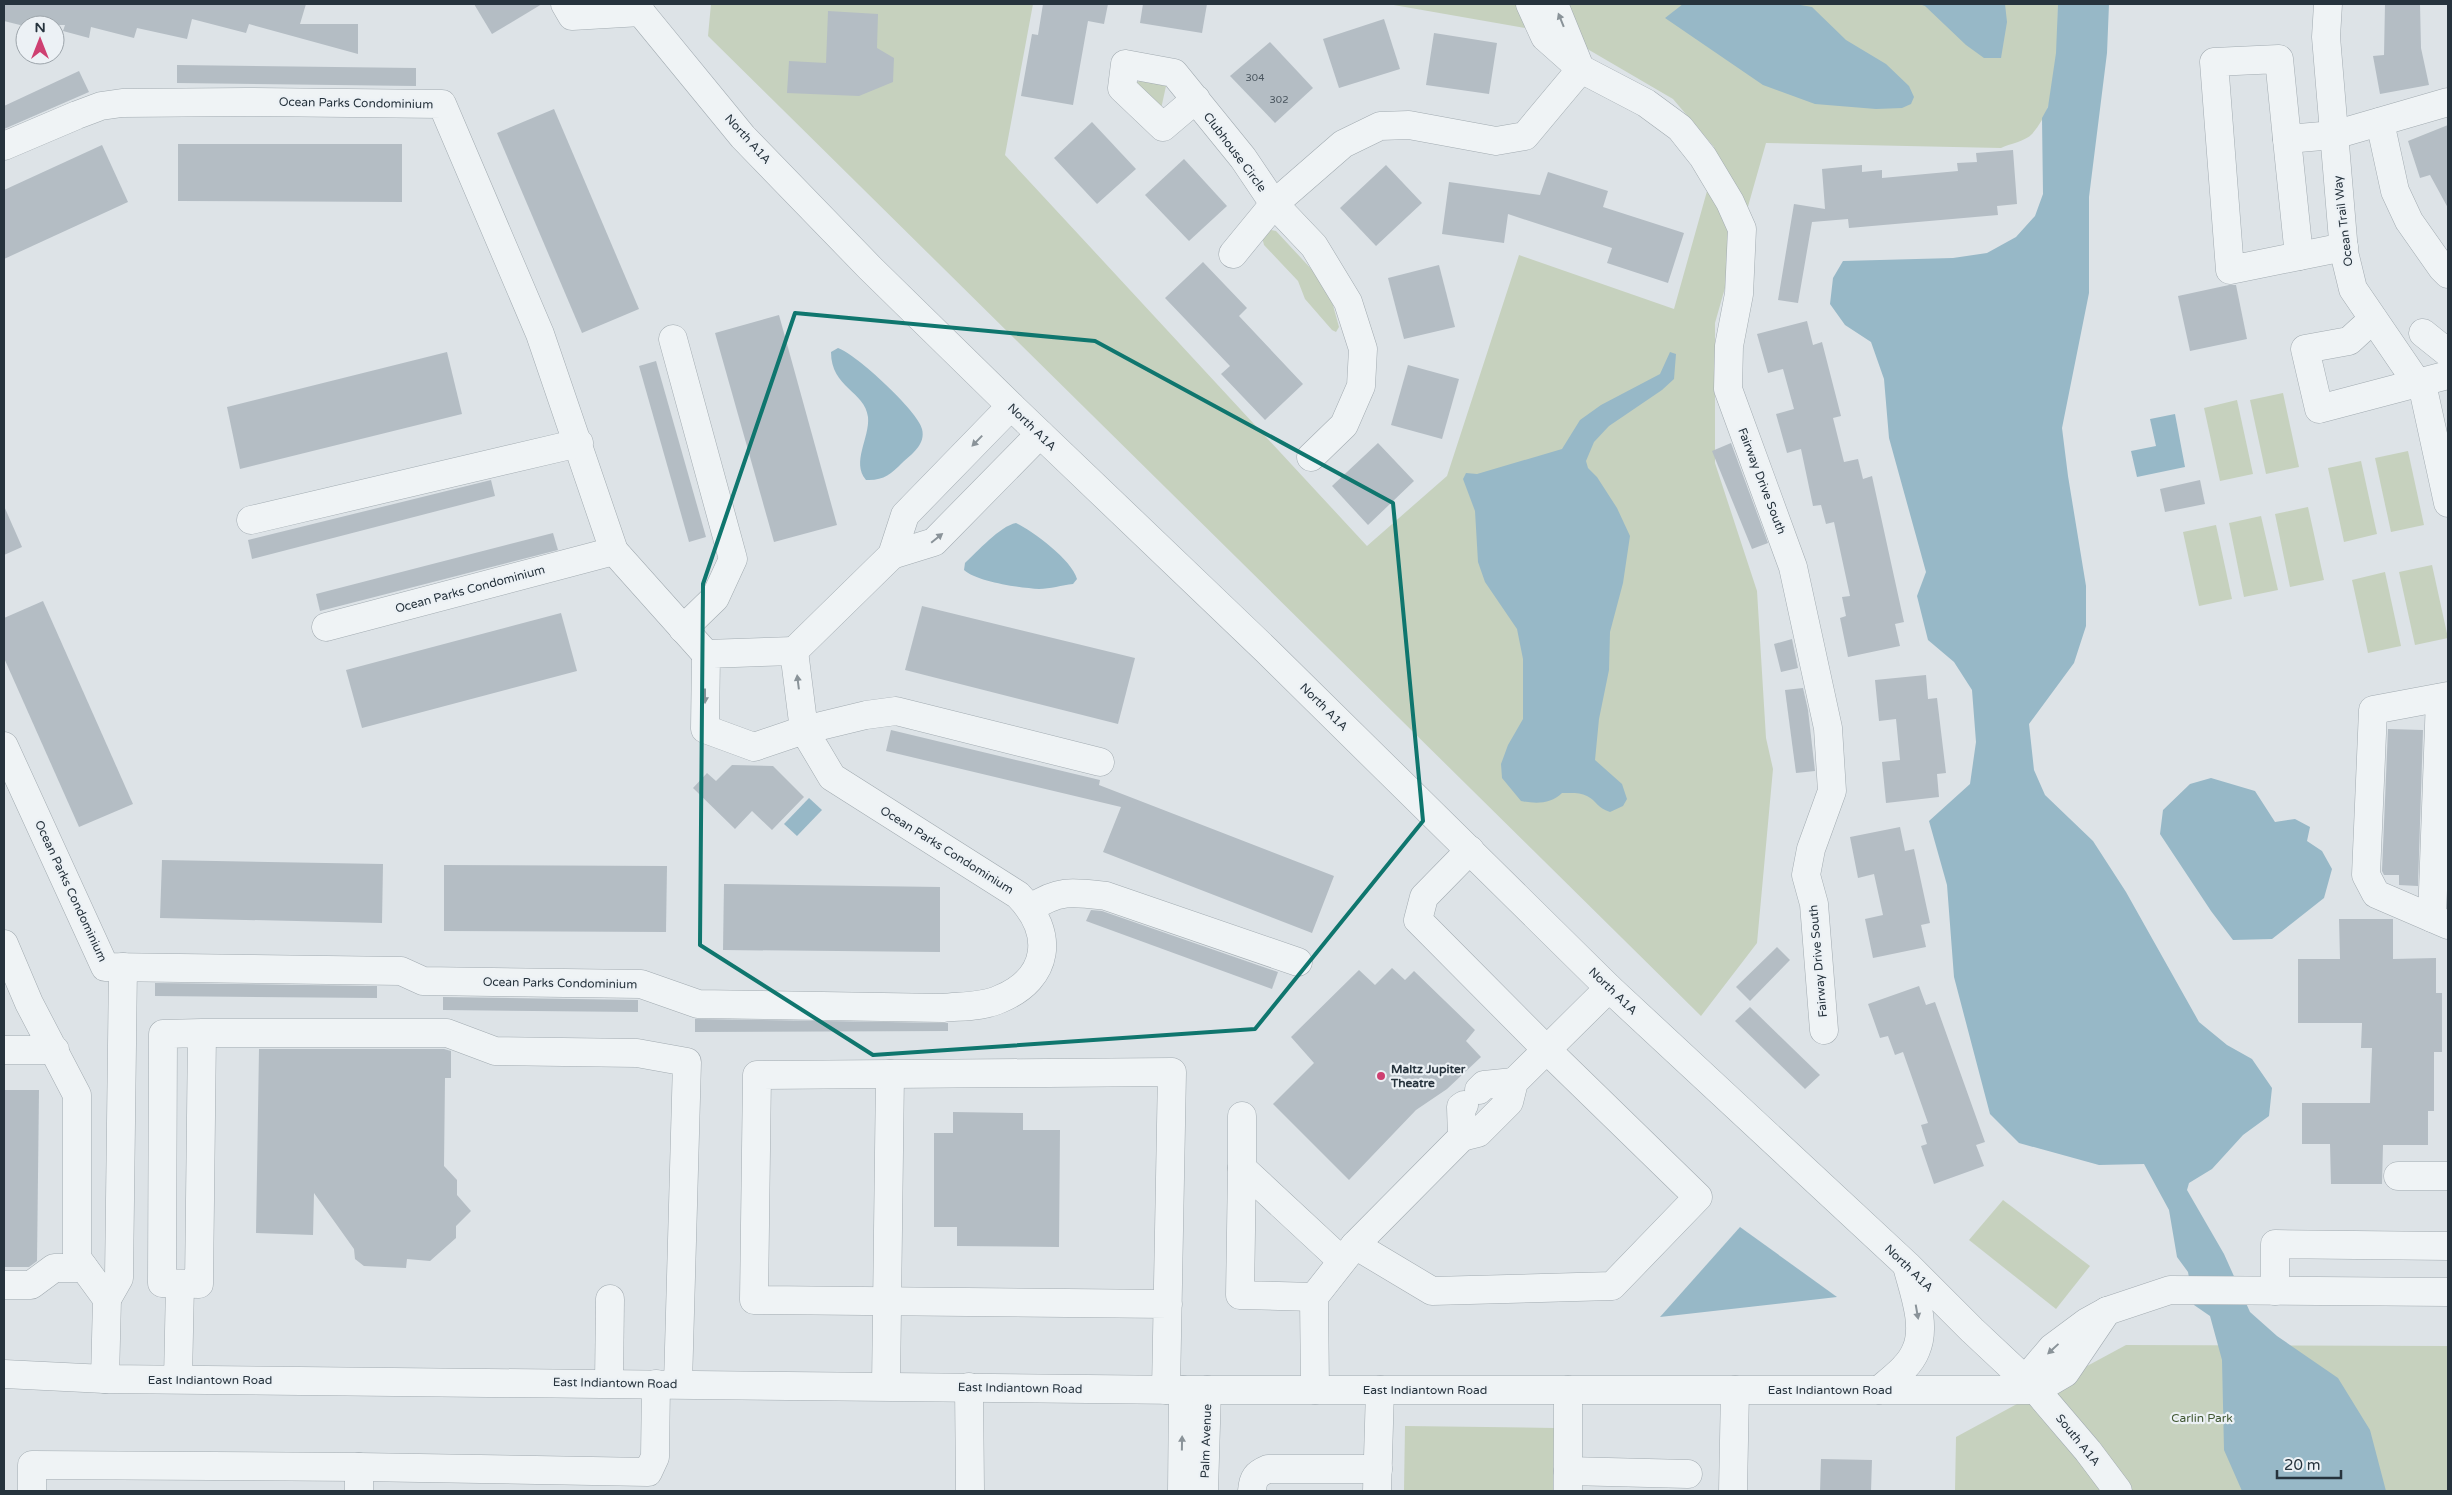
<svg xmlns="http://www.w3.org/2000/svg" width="2452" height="1495" viewBox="0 0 2452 1495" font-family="'Varela Round',sans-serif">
	<rect width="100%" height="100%" fill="#dde3e7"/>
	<g fill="#c6d1be">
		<path d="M 711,4 L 1033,4 L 1005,155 L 1367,546 L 1447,476 L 1519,255 L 1674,309 L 1709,184 L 1714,147 L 1673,99 L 1584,47 L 1564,4 L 2058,4 C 2057,45 2062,101 2032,134 C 2026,141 2009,144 2001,148 L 1766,143 L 1715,323 L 1715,463 L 1757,591 L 1766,738 L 1773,769 L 1757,943 L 1701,1016 L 708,36 Z"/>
		<path d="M 1388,4 L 1519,4 L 1525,28 Z"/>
		<path d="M 1141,80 L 1166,86 L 1161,109 L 1136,83 Z"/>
		<path d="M 1271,230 L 1276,231 L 1328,287 L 1339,327 L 1336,332 L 1332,330 L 1305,299 L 1298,281 L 1264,245 L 1262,237 Z"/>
		<path d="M 2283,393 L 2299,467 L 2266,474 L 2250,400 Z"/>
		<path d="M 2237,400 L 2253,474 L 2220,481 L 2204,408 Z"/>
		<path d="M 2408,451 L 2424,525 L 2391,532 L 2375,458 Z"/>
		<path d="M 2361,461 L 2377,534 L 2344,542 L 2328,468 Z"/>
		<path d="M 2308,507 L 2324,580 L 2290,587 L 2275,514 Z"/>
		<path d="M 2261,516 L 2278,590 L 2244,597 L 2229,523 Z"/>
		<path d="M 2216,525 L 2232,599 L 2199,606 L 2183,532 Z"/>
		<path d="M 2432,565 L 2448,638 L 2415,645 L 2399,572 Z"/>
		<path d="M 2385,572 L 2401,646 L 2368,653 L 2352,580 Z"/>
		<path d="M 2003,1200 L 2090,1266 L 2056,1309 L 1969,1240 Z"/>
		<path d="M 2126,1345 L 2448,1346 L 2448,1491 L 1955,1491 L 1956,1437 Z"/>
		<path d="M 1405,1426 L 1554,1428 L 1553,1491 L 1404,1491 Z"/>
	</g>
	<g fill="#97b8c7">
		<path d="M 1683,4 L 1795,4 L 1812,7 L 1846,40 L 1886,64 L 1909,86 L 1914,97 L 1911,104 L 1902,108 L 1876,109 L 1815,104 L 1763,85 L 1665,18 Z"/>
		<path d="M 1919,4 L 2005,4 L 2007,22 L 2001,58 L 1984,58 L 1966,45 L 1925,6 Z"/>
		<path d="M 2058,4 L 2109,4 L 2107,53 L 2089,197 L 2089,293 L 2062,428 L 2068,476 L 2086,586 L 2086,626 L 2074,663 L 2029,724 L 2034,770 L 2045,795 L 2093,841 L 2126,892 L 2199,1022 L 2227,1045 L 2252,1059 L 2272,1088 L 2269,1116 L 2243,1135 L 2212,1169 L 2189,1183 L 2187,1190 L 2224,1254 L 2250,1312 L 2277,1336 L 2338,1378 L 2370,1430 L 2386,1491 L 2242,1491 L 2224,1450 L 2222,1360 L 2210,1316 L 2194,1305 L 2188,1272 L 2177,1257 L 2169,1210 L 2144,1164 L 2099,1165 L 2019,1143 L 1990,1114 L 1954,977 L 1947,885 L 1929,821 L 1970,784 L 1976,742 L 1972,690 L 1954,662 L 1928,640 L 1917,596 L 1926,572 L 1889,438 L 1884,379 L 1871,342 L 1845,325 L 1830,304 L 1833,278 L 1843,261 L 1953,258 L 1987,253 L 2016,237 L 2035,216 L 2043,194 L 2042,118 L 2048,107 L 2056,53 Z"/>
		<path d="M 838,348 C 856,354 919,412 922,429 C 926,444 912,454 902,463 C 891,474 883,481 866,480 C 851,462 870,438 868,417 C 865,391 831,388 831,352 Z"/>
		<path d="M 1670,352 L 1676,354 L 1674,379 L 1662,390 L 1609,426 L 1594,442 L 1586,461 L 1588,468 L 1597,477 L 1617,508 L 1630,536 L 1623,583 L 1610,632 L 1609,670 L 1599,719 L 1595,760 L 1622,784 L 1627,799 L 1623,806 L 1610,812 C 1597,808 1597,801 1587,796 C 1580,792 1570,793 1562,793 C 1551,804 1536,804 1521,801 L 1502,778 L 1501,764 L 1508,745 L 1523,719 L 1523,659 L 1517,629 L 1485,582 L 1478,562 L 1475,511 L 1463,479 L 1466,473 L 1477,474 L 1562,449 L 1580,420 L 1601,405 L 1660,374 Z"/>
		<path d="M 2175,414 L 2185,467 L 2137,477 L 2131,451 L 2156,446 L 2150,419 Z"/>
		<path d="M 1016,523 C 1033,531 1072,560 1077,579 L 1073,584 C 1062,585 1050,589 1039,589 C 1021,588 977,582 964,570 L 965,563 C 977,552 1000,526 1016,523 Z"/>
		<path d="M 2211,778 L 2255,791 L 2275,822 L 2295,819 L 2310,827 L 2307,841 L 2322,851 L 2332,869 L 2324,898 L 2272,939 L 2233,940 L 2211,911 L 2160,834 L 2163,810 L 2190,784 Z"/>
		<path d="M 809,798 L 822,810 L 797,836 L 784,824 Z"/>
		<path d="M 1740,1227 L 1837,1297 L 1660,1317 Z"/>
	</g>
	<g fill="#b4bdc4">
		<path d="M 4,4 L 306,4 L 300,24 L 358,24 L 358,54 L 249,24 L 246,33 L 192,19 L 187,39 L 137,28 L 134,38 L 91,27 L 89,38 L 63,31 L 65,25 L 20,25 L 4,21 Z"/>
		<path d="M 474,4 L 542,4 L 492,34 Z"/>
		<path d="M 1043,4 L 1108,4 L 1104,24 L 1088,21 L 1073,105 L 1021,96 L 1032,34 L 1038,35 Z"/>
		<path d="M 1143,4 L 1207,4 L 1202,33 L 1140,23 Z"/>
		<path d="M 2385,4 L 2420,4 L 2421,48 L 2429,85 L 2380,94 L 2373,56 L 2384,55 Z"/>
		<path d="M 828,11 L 878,14 L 877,48 L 894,58 L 893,82 L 859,96 L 787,93 L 789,61 L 826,63 Z"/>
		<path d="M 1384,19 L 1400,69 L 1339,88 L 1323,39 Z"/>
		<path d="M 1434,33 L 1497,43 L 1489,94 L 1426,85 Z"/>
		<path d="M 1270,42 L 1313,88 L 1275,123 L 1230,76 Z"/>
		<path d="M 177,65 L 416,68 L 416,86 L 177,83 Z"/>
		<path d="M 79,71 L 89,92 L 4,129 L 4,106 Z"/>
		<path d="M 554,109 L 639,309 L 582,333 L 497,133 Z"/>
		<path d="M 1092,122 L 1136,169 L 1097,204 L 1054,158 Z"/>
		<path d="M 2448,125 L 2448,208 L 2430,175 L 2420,178 L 2408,141 Z"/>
		<path d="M 178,144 L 402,144 L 402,202 L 178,201 Z"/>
		<path d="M 102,145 L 128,202 L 4,259 L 4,190 Z"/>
		<path d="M 2013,150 L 2017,204 L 1997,206 L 1998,215 L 1849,228 L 1848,219 L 1812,222 L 1798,303 L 1778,300 L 1794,204 L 1825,209 L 1822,169 L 1862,165 L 1862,172 L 1882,170 L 1882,178 L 1958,171 L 1957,163 L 1977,162 L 1976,153 Z"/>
		<path d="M 1184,159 L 1227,206 L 1189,241 L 1145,195 Z"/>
		<path d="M 1386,165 L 1422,203 L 1376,246 L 1340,208 Z"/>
		<path d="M 1548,172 L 1608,191 L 1603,207 L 1684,233 L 1668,283 L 1607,263 L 1612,248 L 1508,214 L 1504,243 L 1442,234 L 1449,182 L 1540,195 Z"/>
		<path d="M 1203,262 L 1247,308 L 1239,316 L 1303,384 L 1265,420 L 1221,374 L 1230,366 L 1165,298 Z"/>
		<path d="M 1439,265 L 1455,327 L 1404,339 L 1388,278 Z"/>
		<path d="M 2229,285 L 2236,285 L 2247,339 L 2190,351 L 2178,296 Z"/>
		<path d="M 779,315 L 837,525 L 774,542 L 715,333 Z"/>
		<path d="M 1807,321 L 1813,345 L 1822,342 L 1841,416 L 1833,418 L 1844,462 L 1858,459 L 1863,479 L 1872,476 L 1904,622 L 1895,624 L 1900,646 L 1848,657 L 1840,618 L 1846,616 L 1842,597 L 1850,596 L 1834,522 L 1826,524 L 1821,505 L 1813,506 L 1801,449 L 1787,453 L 1776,414 L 1794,409 L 1783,369 L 1768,373 L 1757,334 Z"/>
		<path d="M 447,352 L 462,414 L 240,469 L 227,407 Z"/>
		<path d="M 656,361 L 706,537 L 689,542 L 639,366 Z"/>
		<path d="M 1408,365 L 1459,379 L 1442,439 L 1391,425 Z"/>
		<path d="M 1378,443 L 1414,481 L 1368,525 L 1332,486 Z"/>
		<path d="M 1731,443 L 1768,543 L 1752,549 L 1712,451 Z"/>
		<path d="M 491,480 L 495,496 L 252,559 L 248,540 Z"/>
		<path d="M 2200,480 L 2205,504 L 2165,512 L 2160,489 Z"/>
		<path d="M 4,506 L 22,547 L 4,555 Z"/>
		<path d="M 553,533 L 558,550 L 320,611 L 316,594 Z"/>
		<path d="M 43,601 L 133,804 L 79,827 L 4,658 L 4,618 Z"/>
		<path d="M 922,606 L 1135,658 L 1118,724 L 905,670 Z"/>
		<path d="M 561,613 L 577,671 L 362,728 L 346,670 Z"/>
		<path d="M 1792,639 L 1798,668 L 1781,672 L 1774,644 Z"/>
		<path d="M 1926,675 L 1928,699 L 1937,698 L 1946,773 L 1937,774 L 1939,797 L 1886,803 L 1882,762 L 1900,760 L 1896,719 L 1879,721 L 1875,680 Z"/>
		<path d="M 1803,688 L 1808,710 L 1815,771 L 1796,773 L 1785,690 Z"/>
		<path d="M 2388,729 L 2423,730 L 2418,886 L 2399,885 L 2399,875 L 2384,875 L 2382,871 Z"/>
		<path d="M 891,730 L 1100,780 L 1099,785 L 1334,876 L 1312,933 L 1103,852 L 1121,807 L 886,751 Z"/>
		<path d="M 732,765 L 773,766 L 804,797 L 772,830 L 752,811 L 735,829 L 693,788 L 707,773 L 716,781 Z"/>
		<path d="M 1900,827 L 1905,851 L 1914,849 L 1930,923 L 1921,925 L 1926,947 L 1873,958 L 1865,919 L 1883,915 L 1874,874 L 1858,878 L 1850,837 Z"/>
		<path d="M 162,860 L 383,864 L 382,923 L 160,918 Z"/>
		<path d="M 444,865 L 667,866 L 666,932 L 444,931 Z"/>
		<path d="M 724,884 L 940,887 L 940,952 L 723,950 Z"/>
		<path d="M 1091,910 L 1102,911 L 1278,972 L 1272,989 L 1086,921 Z"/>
		<path d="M 2339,919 L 2393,919 L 2393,959 L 2436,958 L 2436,993 L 2442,993 L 2442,1052 L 2434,1052 L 2434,1111 L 2428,1111 L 2428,1145 L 2383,1145 L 2382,1184 L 2331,1184 L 2330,1144 L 2302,1144 L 2302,1103 L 2370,1103 L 2372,1048 L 2361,1048 L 2362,1023 L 2298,1023 L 2298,959 L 2340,959 Z"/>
		<path d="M 1777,947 L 1790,960 L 1750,1001 L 1736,987 Z"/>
		<path d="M 1392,968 L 1405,980 L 1414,971 L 1475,1030 L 1466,1041 L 1481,1057 L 1447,1089 L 1416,1110 L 1349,1180 L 1273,1104 L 1314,1063 L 1291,1037 L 1359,970 L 1375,985 Z"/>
		<path d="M 155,983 L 377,986 L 377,998 L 155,996 Z"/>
		<path d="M 1919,986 L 1926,1005 L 1935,1002 L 1985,1142 L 1976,1145 L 1984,1166 L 1934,1184 L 1921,1146 L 1927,1144 L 1921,1125 L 1928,1123 L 1903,1052 L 1895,1055 L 1888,1036 L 1880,1038 L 1868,1004 Z"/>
		<path d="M 443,997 L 638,1000 L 638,1012 L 443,1010 Z"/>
		<path d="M 1750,1007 L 1820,1075 L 1805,1089 L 1735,1021 Z"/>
		<path d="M 695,1019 L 948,1023 L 948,1031 L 695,1032 Z"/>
		<path d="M 259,1049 L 444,1049 L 451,1051 L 451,1078 L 445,1078 L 444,1166 L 457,1180 L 457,1195 L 471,1211 L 456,1226 L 456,1238 L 430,1261 L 407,1259 L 406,1268 L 364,1266 L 355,1259 L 354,1249 L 314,1193 L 313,1235 L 256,1233 Z"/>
		<path d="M 4,1090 L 39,1090 L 37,1261 L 29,1267 L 4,1267 Z"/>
		<path d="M 953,1112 L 1023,1113 L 1023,1130 L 1060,1130 L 1059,1247 L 957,1246 L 957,1227 L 934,1227 L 934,1133 L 953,1133 Z"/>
		<path d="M 1821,1459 L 1872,1460 L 1871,1491 L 1820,1491 Z"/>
	</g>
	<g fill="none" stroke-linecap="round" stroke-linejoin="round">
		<defs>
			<g id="minor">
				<path d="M 565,4 L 572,16 L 641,12"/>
				<path d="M 634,4 L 743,137 L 870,268 L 1011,406 L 1266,650 L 1609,988 L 1907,1265 L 1972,1330 L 2036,1390 L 2088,1451 L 2118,1491"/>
				<path d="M 1530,4 L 1545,37 L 1581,69 L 1646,103 L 1680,128 L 1703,157 L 1730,202 L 1742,229 L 1739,294 L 1729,346 L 1728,389 L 1793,567 L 1828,728 L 1832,791 L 1811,849 L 1806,875 L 1814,904 L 1824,1030"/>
				<path d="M 1554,4 L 1578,63"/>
				<path d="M 2328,4 L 2326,37 L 2344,252 L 2353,289 L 2424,393 L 2448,503"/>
				<path d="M 1196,99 L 1163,127 L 1122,88 L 1125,64 L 1174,73 L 1243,158 L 1274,204 L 1314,246 L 1348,302 L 1363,349 L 1361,386 L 1344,425 L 1311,457"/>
				<path d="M 2380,122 L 2395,191 L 2409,221 L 2442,268 L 2448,274"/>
				<path d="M 2287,139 L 2299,256"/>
				<path d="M 4,146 L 77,115 L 101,106 L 122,103 L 246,102 L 442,104 L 540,334 L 614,551 L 706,654"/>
				<path d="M 2344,247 L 2230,270 L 2214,62 L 2279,59 L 2287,139 L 2334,135 L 2448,102"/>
				<path d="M 1233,254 L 1274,204 L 1343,144 L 1380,126 L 1409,125 L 1496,141 L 1525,136 L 1581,69"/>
				<path d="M 2373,319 L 2349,341 L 2305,349 L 2319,409 L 2448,375"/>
				<path d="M 2423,333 L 2448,353"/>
				<path d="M 673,339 L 733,559 L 715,598 L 683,629"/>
				<path d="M 251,520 L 579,443"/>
				<path d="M 892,555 L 934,542 L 1040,434"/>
				<path d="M 326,627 L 614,551"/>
				<path d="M 794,651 L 892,555 L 905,515 L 1011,406"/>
				<path d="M 2448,696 L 2373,710 L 2366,875 L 2376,894 L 2448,925"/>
				<path d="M 4,746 L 105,967 L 401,971 L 423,981 L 641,984 L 698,1004 L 943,1008 C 961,1006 983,1007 1000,999 C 1050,978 1055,933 1018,895 L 832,777 L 804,730 L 794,651 L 706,654 L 705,729 L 754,747 L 804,730 L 866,715 L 896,711 L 1100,762"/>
				<path d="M 1031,908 C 1059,889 1074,892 1106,896 L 1298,962"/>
				<path d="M 2432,918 L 2440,698"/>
				<path d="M 4,944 L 29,1003 L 77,1095 L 77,1258 L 107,1299 L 105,1379"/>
				<path d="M 202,1033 L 199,1284 L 162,1283 L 163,1034 L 202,1033 L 447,1033 L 495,1051 L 637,1053 L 687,1062 L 678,1384"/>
				<path d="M 4,1050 L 55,1050"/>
				<path d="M 1479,1090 L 1484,1085 L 1514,1082"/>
				<path d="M 1242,1116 L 1242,1168 L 1341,1260"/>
				<path d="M 1462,1137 L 1478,1133 L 1509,1102 L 1514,1082 L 1609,988"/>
				<path d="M 1242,1168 L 1240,1295 L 1314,1297"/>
				<path d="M 2398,1176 L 2448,1176"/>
				<path d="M 1355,1245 L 1432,1291 L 1612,1286 L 1698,1197 L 1547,1050 L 1418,920 L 1424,897 L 1470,850"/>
				<path d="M 4,1285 L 31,1285 L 54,1268 L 84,1268"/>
				<path d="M 2275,1291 L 2275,1244 L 2448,1246"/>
				<path d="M 107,1299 L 119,1278 L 123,967"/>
				<path d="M 4,1374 L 105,1379 L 1183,1390 L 2036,1390 L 2065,1373 L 2107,1311"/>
				<path d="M 178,1379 L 180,1284"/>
				<path d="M 609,1383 L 610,1299"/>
				<path d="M 886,1386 L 890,1074"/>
				<path d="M 969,1387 L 970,1491"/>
				<path d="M 1166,1390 L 1172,1072 L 757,1075 L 754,1300 L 1168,1304"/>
				<path d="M 1315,1390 L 1314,1297 L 1355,1245 L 1462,1137 L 1461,1107 L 1464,1105"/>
				<path d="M 1568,1390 L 1568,1491"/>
				<path d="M 1879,1390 C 1892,1379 1910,1366 1916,1350 C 1927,1325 1913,1290 1907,1266"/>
				<path d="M 2036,1390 L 2035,1368 L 2052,1348 L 2087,1322 L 2107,1311 L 2170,1290 L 2448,1292"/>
				<path d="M 359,1467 L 359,1491"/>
				<path d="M 1568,1471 L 1688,1474"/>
				<path d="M 32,1491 L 32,1465 L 359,1467 L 648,1472 L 655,1457 L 656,1384"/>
				<path d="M 1182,1491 L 1183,1390"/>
				<path d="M 1204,1491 L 1207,1390"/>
				<path d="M 1252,1491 C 1253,1478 1256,1474 1268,1469 L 1378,1469"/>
				<path d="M 1377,1491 L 1380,1390"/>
				<path d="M 1733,1491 L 1735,1390"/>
			</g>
		</defs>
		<use href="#minor" stroke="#a2abb1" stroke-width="29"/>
		<use href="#minor" stroke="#eff3f5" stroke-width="28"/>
	</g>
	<defs><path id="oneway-solid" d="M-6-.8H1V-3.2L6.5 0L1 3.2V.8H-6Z" transform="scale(1.25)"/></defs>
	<g fill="#8a9399">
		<use href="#oneway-solid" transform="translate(1561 20) rotate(-112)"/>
		<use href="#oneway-solid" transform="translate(977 441) rotate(134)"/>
		<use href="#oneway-solid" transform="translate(937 538) rotate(-39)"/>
		<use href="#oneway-solid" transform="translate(798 682) rotate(-97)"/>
		<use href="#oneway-solid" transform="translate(705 696) rotate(90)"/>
		<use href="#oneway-solid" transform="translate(1917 1312) rotate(80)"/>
		<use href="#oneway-solid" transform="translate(2053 1349) rotate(137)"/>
		<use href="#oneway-solid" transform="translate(1182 1443) rotate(-89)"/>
	</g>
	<path fill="none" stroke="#0f766e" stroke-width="4" stroke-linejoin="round" d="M 795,313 L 1095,341 L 1393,503 L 1423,821 L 1255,1029 L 873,1055 L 700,945 L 703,584 Z"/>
	<circle fill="#ce4071" stroke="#ecf1f5" stroke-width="2" cx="1381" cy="1076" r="5"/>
	<g text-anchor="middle" stroke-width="4.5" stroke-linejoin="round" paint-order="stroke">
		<g font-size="10" fill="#4a565f">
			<text x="1255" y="81">304</text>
			<text x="1279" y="103">302</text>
		</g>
		<g font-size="12" fill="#26333d" stroke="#ecf1f5">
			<text transform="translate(356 103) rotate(1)" y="4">Ocean Parks Condominium</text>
			<text transform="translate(748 139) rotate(48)" y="4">North A1A</text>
			<text transform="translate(1235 152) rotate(53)" y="4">Clubhouse Circle</text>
			<text transform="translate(2343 221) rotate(-97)" y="4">Ocean Trail Way</text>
			<text transform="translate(1032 427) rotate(44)" y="4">North A1A</text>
			<text transform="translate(1762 481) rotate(69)" y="4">Fairway Drive South</text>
			<text transform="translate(470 589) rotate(-15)" y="4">Ocean Parks Condominium</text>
			<text transform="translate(1324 707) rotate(45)" y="4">North A1A</text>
			<text transform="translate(947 850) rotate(32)" y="4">Ocean Parks Condominium</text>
			<text transform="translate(71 891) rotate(65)" y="4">Ocean Parks Condominium</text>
			<text transform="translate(1818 961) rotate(-95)" y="4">Fairway Drive South</text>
			<text transform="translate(560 983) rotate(1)" y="4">Ocean Parks Condominium</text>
			<text transform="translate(1613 991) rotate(44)" y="4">North A1A</text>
			<text transform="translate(1909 1268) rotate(44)" y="4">North A1A</text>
			<text x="210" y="1384">East Indiantown Road</text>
			<text transform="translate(615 1383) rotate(1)" y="4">East Indiantown Road</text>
			<text transform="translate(1020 1388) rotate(1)" y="4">East Indiantown Road</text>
			<text x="1425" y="1394">East Indiantown Road</text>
			<text x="1830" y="1394">East Indiantown Road</text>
			<text transform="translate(2078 1440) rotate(51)" y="4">South A1A</text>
			<text transform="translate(1206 1441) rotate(-88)" y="4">Palm Avenue</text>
		</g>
		<g font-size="12" font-weight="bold" fill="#26333d" stroke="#ecf1f5" text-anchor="start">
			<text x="1391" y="1073">Maltz Jupiter<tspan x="1391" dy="14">Theatre</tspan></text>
		</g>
		<g font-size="12" fill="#425934" stroke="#ecf1f5">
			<text x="2202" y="1422">Carlin Park</text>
		</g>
	</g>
	<rect width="2452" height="1495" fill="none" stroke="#26333d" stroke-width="10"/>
	<g transform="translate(40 40)"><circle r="24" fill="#ecf1f5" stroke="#9da5ab"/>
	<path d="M0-4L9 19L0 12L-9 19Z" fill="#ce4071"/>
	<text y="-8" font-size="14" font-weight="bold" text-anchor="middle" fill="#26333d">N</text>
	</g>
	<path d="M2277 1470v8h64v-8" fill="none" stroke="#26333d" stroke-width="2.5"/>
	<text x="2284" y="1470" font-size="15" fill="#26333d" stroke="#ecf1f5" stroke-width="4" paint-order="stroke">20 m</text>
</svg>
